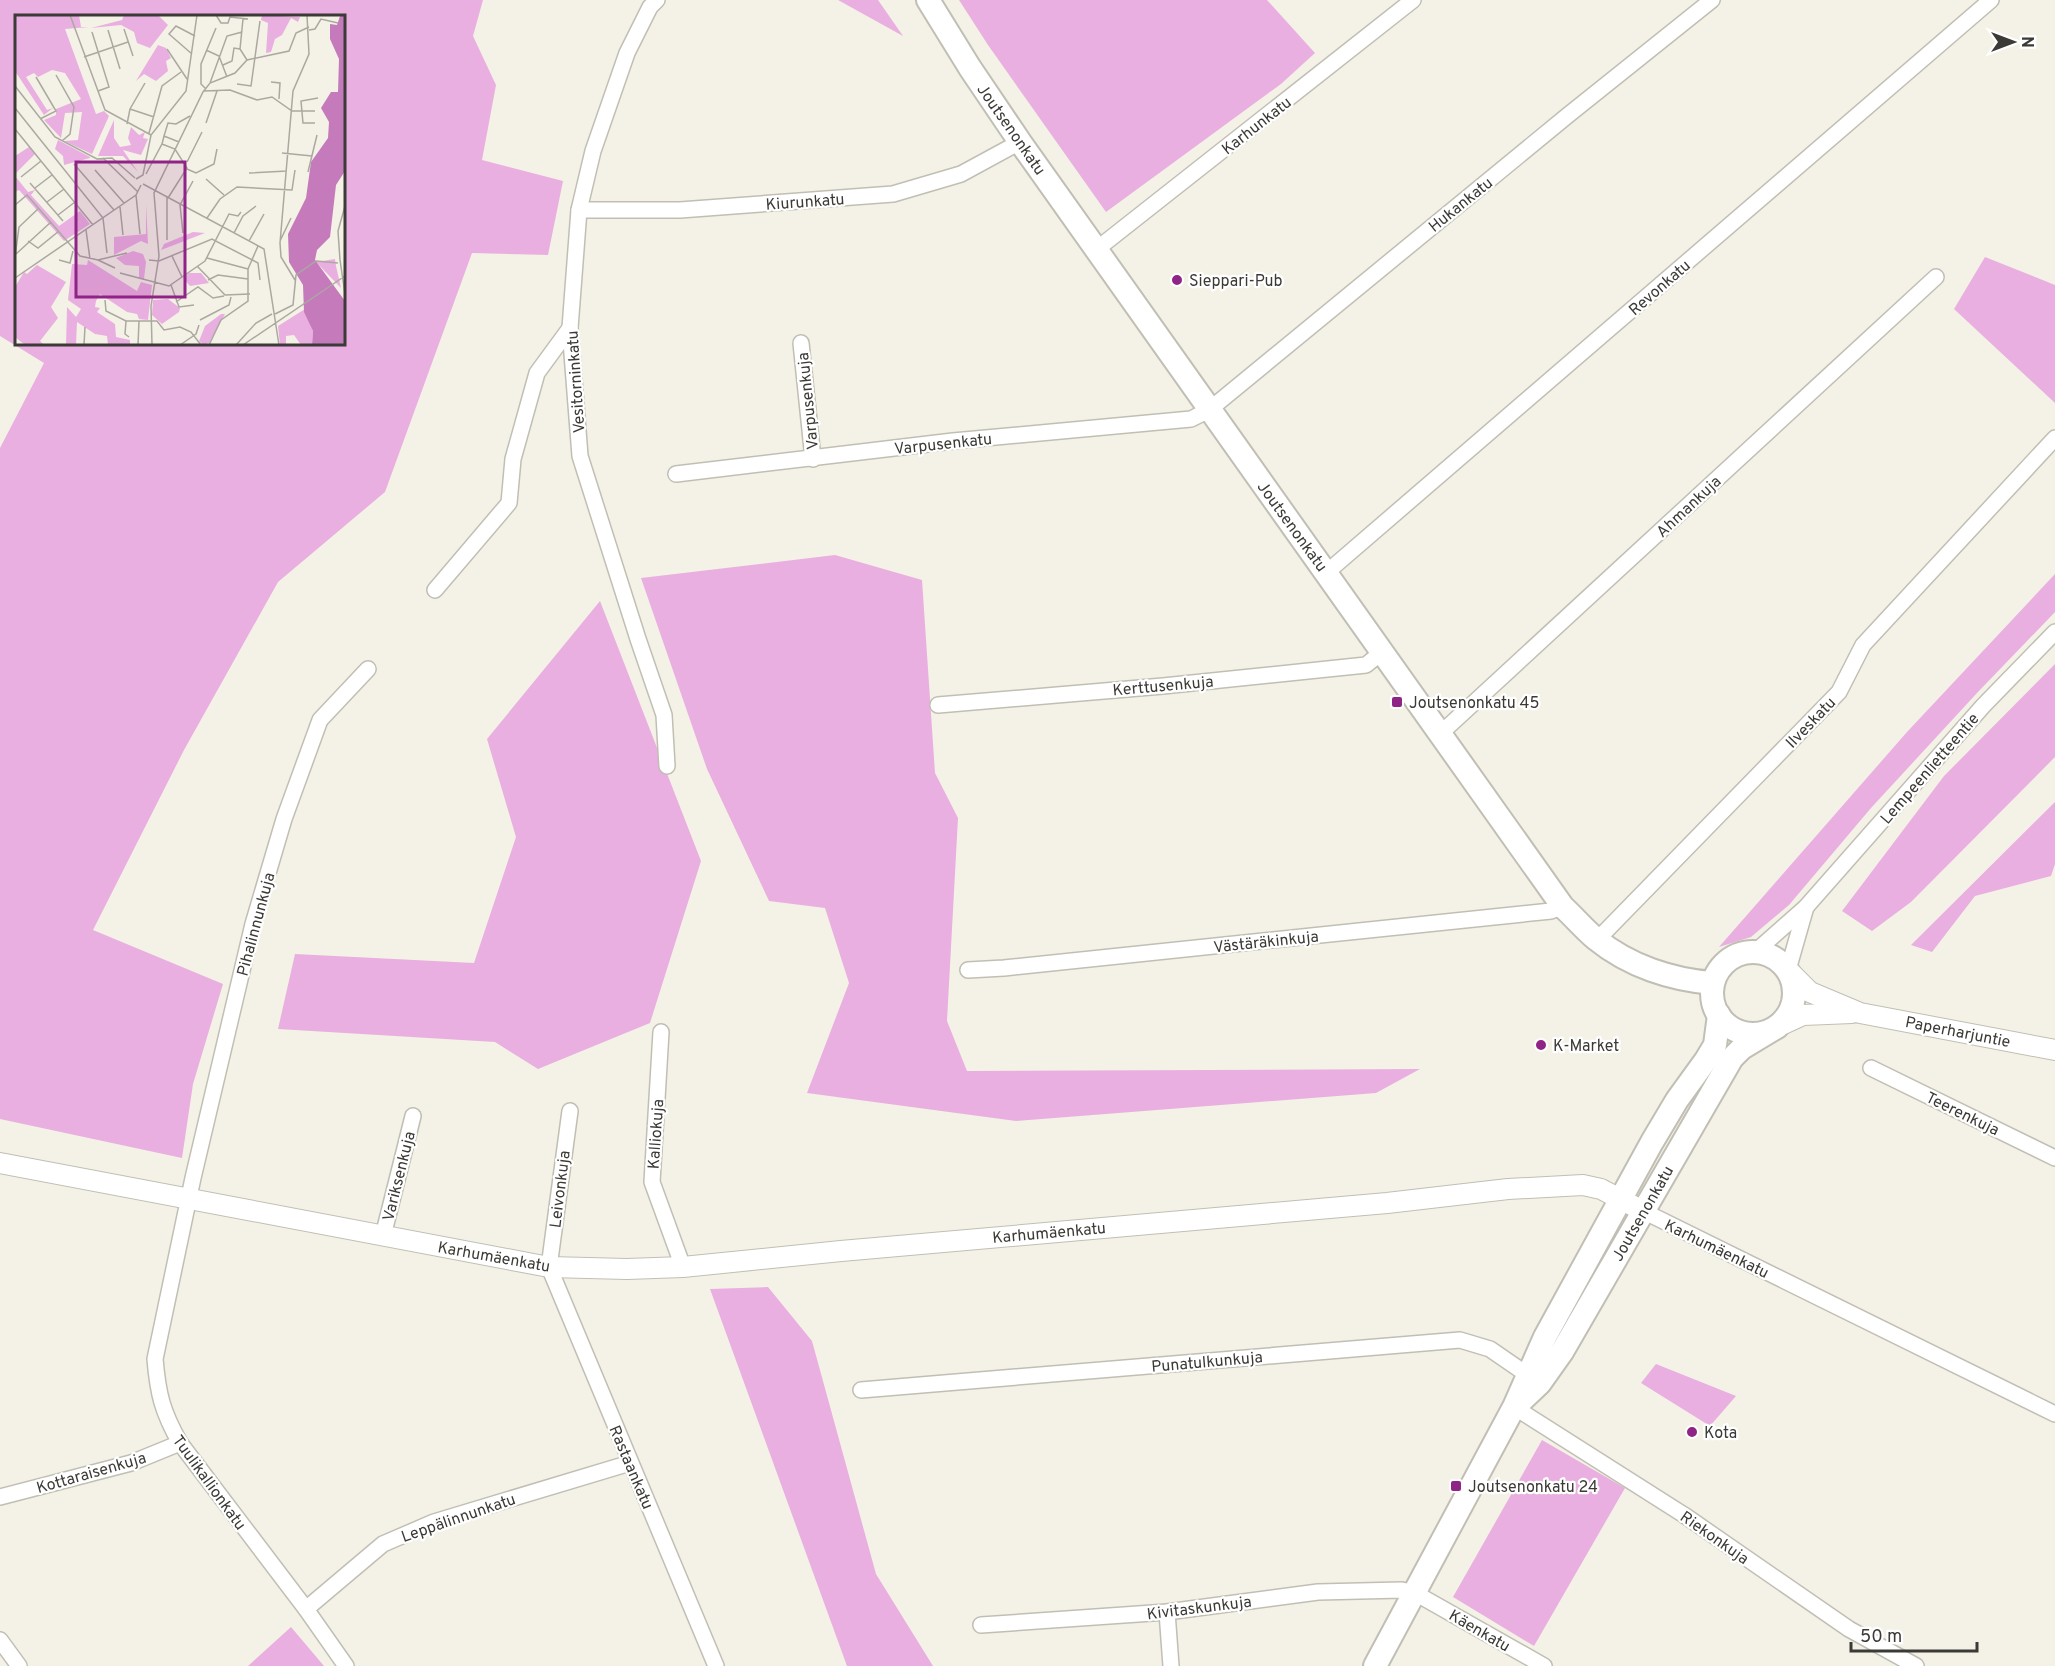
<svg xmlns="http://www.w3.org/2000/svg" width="2055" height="1666" viewBox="0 0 2055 1666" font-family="Overpass,sans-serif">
	<rect width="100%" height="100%" fill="#f4f2e6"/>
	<g fill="#e9afe0" fill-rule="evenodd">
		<path d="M 0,0 L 483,0 L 473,36 L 496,85 L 482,160 L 563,181 L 548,255 L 472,253 L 385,492 L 278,582 L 184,750 L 93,930 L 223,984 L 193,1084 L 182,1158 L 0,1119 L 0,448 L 44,363 L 0,336 ZM 16,16 L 344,16 L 344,344 L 16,344 Z"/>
		<path d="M 838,0 L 878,0 L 903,36 Z"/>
		<path d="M 959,0 L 1267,0 L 1315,53 L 1281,84 L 1106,212 L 988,45 Z"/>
		<path d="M 1985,257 L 2055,285 L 2055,403 L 1954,309 Z"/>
		<path d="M 835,555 L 922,580 L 935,773 L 958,818 L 947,1021 L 967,1071 L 1420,1069 L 1376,1093 L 1016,1121 L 807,1093 L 849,983 L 825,908 L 769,901 L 707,769 L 641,578 Z"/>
		<path d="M 2055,574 L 2055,612 L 1977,693 L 1871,808 L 1789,905 L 1751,937 L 1719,947 L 1907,732 Z"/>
		<path d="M 600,601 L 701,861 L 650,1023 L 538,1069 L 495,1042 L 278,1029 L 295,954 L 474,963 L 516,837 L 487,739 Z"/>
		<path d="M 2055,664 L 2055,757 L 1911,902 L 1872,931 L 1842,911 L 1944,776 Z"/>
		<path d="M 2055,802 L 2055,864 L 2051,876 L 1975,896 L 1932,952 L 1911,945 Z"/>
		<path d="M 768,1287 L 812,1341 L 876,1574 L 933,1666 L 847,1666 L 710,1289 Z"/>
		<path d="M 1656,1364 L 1736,1396 L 1710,1426 L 1641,1383 Z"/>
		<path d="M 1542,1440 L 1625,1488 L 1534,1646 L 1453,1597 Z"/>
		<path d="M 291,1627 L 324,1666 L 248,1666 Z"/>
	</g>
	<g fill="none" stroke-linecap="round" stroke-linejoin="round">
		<defs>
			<g id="minor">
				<path d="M 657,0 L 650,7 L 627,53 L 593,151 L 579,210 L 570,328 L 580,456 L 638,639 L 664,715 L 667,766"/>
				<path d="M 579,210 L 680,210 L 893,194 L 961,174 L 1020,142"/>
				<path d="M 1097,249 L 1413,0"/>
				<path d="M 801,343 L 813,459"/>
				<path d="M 676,474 L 953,441 L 1191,419 L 1209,410 L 1567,116 L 1712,0"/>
				<path d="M 1326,573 L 1991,0"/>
				<path d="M 435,590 L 509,503 L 513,459 L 537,373 L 570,328"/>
				<path d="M 938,705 L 1163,686 L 1366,665 L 1382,652"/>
				<path d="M 1440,734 L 1936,277"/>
				<path d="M 1597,940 L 1839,692 L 1863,645 L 2055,438"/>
				<path d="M 1755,952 L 1806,907 L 1983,706 L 2055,632"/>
				<path d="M 968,970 L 1004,968 L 1551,911 L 1563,907"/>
				<path d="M 1788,970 L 1806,907"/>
				<path d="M 661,1032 L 652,1182 L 683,1267"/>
				<path d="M 1871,1068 L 2055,1158"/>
				<path d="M 570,1111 L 549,1267 L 716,1666"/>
				<path d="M 1643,1211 L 2055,1414"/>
				<path d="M 383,1236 L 413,1116"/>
				<path d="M 861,1390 L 1460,1340 L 1490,1349 L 1535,1380"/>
				<path d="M 1514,1407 L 1684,1515 L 1849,1629 L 1916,1666"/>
				<path d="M 0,1497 L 131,1463 L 180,1443"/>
				<path d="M 306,1609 L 383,1544 L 434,1522 L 630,1463"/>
				<path d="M 1167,1612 L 1171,1666"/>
				<path d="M 981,1625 L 1167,1612 L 1318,1592 L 1402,1590 L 1415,1593 L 1544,1666"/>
				<path d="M 0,1640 L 19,1666"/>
				<path d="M 346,1666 L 306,1609 L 180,1443 C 162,1411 158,1394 155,1359 L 193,1178 L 253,924 L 284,819 L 320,720 L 368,669"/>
			</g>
			<g id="tertiary">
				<path d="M 1788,970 L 1810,992 L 1860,1013 L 2055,1050"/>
				<path d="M 1777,1027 L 1803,1015 L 1852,1013"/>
				<path d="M 0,1163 L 549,1267 L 627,1269 L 683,1267 L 841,1251 L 1387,1203 L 1508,1189 L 1583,1185 L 1601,1189 L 1643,1211"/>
			</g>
			<g id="secondary">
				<path d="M 928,0 L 970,68 L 1020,142 L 1563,907 C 1574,917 1585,930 1596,939 C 1629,966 1672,980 1713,983"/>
				<circle cx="1753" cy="993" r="41"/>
				<path d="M 1520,1402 L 1540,1383 L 1562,1352 L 1732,1058 L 1742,1048 L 1777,1027"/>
				<path d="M 1375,1666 L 1514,1407 L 1545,1337 L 1652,1142 L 1677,1100 L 1706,1060 L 1715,1045 L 1719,1015"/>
			</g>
		</defs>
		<use href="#minor" stroke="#c1bfb4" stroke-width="18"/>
		<use href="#tertiary" stroke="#c1bfb4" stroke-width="22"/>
		<use href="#secondary" stroke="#c1bfb4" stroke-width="26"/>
		<use href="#minor" stroke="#fff" stroke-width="15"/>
		<use href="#tertiary" stroke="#fff" stroke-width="20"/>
		<use href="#secondary" stroke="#fff" stroke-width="22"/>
	</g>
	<g fill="#902386" stroke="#fff" stroke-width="2">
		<circle cx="1177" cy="280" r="6"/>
		<rect x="1391" y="696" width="12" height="12" rx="3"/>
		<circle cx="1541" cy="1045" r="6"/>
		<circle cx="1692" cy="1432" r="6"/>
		<rect x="1450" y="1480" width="12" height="12" rx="3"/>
	</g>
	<g text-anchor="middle" stroke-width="4.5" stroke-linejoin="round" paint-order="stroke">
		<g font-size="16" fill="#3b3a36" stroke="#fff">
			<text transform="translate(1256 125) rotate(-38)" y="6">Karhunkatu</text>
			<text transform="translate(1012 129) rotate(55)" y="6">Joutsenonkatu</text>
			<text transform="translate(805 201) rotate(-4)" y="6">Kiurunkatu</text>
			<text transform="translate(1460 204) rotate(-39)" y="6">Hukankatu</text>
			<text transform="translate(1659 287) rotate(-41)" y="6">Revonkatu</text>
			<text transform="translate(575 382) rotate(-94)" y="6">Vesitorninkatu</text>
			<text transform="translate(807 401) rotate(-96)" y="6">Varpusenkuja</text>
			<text transform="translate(943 443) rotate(-6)" y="6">Varpusenkatu</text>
			<text transform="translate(1688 506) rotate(-43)" y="6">Ahmankuja</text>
			<text transform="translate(1293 526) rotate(54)" y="6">Joutsenonkatu</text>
			<text transform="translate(1163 685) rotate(-5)" y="6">Kerttusenkuja</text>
			<text transform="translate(1810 722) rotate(-46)" y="6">Ilveskatu</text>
			<text transform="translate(1929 768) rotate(-49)" y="6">Lempeenlietteentie</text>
			<text transform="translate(255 924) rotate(-75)" y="6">Pihalinnunkuja</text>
			<text transform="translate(1266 941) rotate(-6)" y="6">Västäräkinkuja</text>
			<text transform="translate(1958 1031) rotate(11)" y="6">Paperharjuntie</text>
			<text transform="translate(1963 1113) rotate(26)" y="6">Teerenkuja</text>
			<text transform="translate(655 1134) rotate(-86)" y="6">Kalliokuja</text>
			<text transform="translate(398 1176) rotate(-76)" y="6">Variksenkuja</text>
			<text transform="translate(559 1189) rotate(-83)" y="6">Leivonkuja</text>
			<text transform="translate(1642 1213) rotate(-60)" y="6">Joutsenonkatu</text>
			<text transform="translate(1049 1232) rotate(-5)" y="6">Karhumäenkatu</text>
			<text transform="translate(1717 1248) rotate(26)" y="6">Karhumäenkatu</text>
			<text transform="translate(494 1256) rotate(10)" y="6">Karhumäenkatu</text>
			<text transform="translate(1207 1361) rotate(-5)" y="6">Punatulkunkuja</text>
			<text transform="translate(632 1467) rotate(67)" y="6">Rastaankatu</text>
			<text transform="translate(91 1472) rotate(-16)" y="6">Kottaraisenkuja</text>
			<text transform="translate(210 1482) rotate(54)" y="6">Tuulikallionkatu</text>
			<text transform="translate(458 1517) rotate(-19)" y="6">Leppälinnunkatu</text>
			<text transform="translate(1715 1537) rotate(35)" y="6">Riekonkuja</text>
			<text transform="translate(1199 1607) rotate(-7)" y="6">Kivitaskunkuja</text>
			<text transform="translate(1480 1630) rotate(30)" y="6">Käenkatu</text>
		</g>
		<g font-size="16" fill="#3b3a36" stroke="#fff" text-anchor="start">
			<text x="1189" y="286">Sieppari-Pub</text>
			<text x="1409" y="708">Joutsenonkatu 45</text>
			<text x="1553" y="1051">K-Market</text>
			<text x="1704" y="1438">Kota</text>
			<text x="1468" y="1492">Joutsenonkatu 24</text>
		</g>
	</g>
	<g transform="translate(15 15)">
		<rect width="330" height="330" fill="#f4f2e6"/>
		<path d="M 0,0 L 64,0 L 66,12 L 74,12 L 50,14 L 81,99 L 89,96 L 94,101 L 77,139 L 49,126 L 63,125 L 67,97 L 50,98 L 46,123 L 29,105 L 41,100 L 41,94 L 66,84 L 50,58 L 37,55 L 23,62 L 19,58 L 11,62 L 32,95 L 38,93 L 29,100 L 0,56 ZM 109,0 L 143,0 L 153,10 L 135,33 L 122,28 L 119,17 L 106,10 L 76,13 L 107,5 ZM 247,0 L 285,2 L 283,7 L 276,3 L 267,20 L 260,24 L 256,37 L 251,38 L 253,8 L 246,5 ZM 143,30 L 151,33 L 156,43 L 151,46 L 153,56 L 141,66 L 129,59 L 121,66 ZM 99,105 L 99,123 L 105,132 L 116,130 L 113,123 L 116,112 L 124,120 L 130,117 L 128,123 L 133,124 L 126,140 L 108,135 L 123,157 L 108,141 L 83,141 ZM 43,125 L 75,142 L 75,143 L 49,150 L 48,141 L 40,134 ZM 14,132 L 20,139 L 0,159 L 0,141 ZM 0,161 L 13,177 L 20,175 L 16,180 L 44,211 L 65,196 L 75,209 L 49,226 L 4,175 L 0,177 ZM 131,189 L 133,229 L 126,226 L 99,240 L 99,222 L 131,219 ZM 178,217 L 190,218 L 146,235 L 149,229 ZM 118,236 L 128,239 L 131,247 L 129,264 L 124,263 L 124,251 L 110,250 L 101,243 ZM 320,244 L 321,251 L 326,273 L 301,247 ZM 73,245 L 122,276 L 126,267 L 137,270 L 133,305 L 124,304 L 122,299 L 112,297 L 85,279 L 81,286 L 80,292 L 85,293 L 82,297 L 100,309 L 101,322 L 115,325 L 115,330 L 93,330 L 92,321 L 80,319 L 62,307 L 61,330 L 51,330 L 52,292 L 61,302 L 66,294 L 53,285 L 57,249 L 72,250 ZM 22,250 L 51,267 L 36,292 L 43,303 L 25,326 L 29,330 L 10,330 L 0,322 L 0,272 L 9,257 L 12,259 ZM 174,258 L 186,258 L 194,268 L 175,271 L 168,263 ZM 153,284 L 165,293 L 164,297 L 147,309 L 137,300 L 138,285 ZM 290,294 L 298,316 L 297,330 L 286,330 L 279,320 L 271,321 L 271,330 L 265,330 L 263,311 ZM 206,299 L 210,299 L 194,328 L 188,330 L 184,326 L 190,311 Z" fill="#e9afe0"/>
		<path d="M 322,0 L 330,0 L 330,156 L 321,170 L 315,222 L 302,235 L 300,245 L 330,286 L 330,330 L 297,330 L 298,316 L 289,297 L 288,270 L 274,247 L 273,219 L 291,183 L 296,147 L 313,123 L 314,107 L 306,93 L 316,77 L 323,77 L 324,44 L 315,24 L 315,9 L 322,10 L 325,1 Z" fill="#c57abb"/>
		<path fill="none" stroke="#aaa8a0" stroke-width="1.5" d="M 55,0 L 90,95 L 136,120M 201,0 L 206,8 L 213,8 L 215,2 L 233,4M 228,4 L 225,34 L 232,45M 109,14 L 118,41M 93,15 L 105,54M 294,15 L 300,14 L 306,4 L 323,8M 77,17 L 94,72 L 83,76M 152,34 L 172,64M 191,35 L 204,41 L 212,62M 177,39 L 154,19 L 161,11 L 180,21M 69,42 L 113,27M 208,50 L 217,46 L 219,33 L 225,34M 41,60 L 59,92 L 55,119 L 47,126M 21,62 L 41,96 L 25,104M 256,67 L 265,68 L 264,84M 195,68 L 212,21 L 227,17M 222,69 L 236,71 L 245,6M 0,71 L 40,122 L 82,144 L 97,143 L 120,163M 190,73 L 186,69 L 186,49 L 201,13M 189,76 L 215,75 L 242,85 L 257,82 L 277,96 L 300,96M 0,93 L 88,203 L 92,238M 115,94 L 139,102M 191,108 L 202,76M 300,108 L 288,108 L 286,86 L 303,83M 112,109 L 115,94 L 130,68M 0,114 L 78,210M 134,118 L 147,71 L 166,57M 149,121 L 153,108 L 161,109 L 175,101M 147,129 L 149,121 L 164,127M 267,138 L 297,141M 88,143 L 123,177M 172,147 L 187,117M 59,149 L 99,195M 172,154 L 181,158 L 199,149 L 202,134M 80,155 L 109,188M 293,157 L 302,120M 234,158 L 272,156M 131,159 L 147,129 L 160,134 L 172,153 L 153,183M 6,162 L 26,146M 121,164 L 128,160 L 136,120 L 171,76 L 182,0M 191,164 L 209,180M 15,168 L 48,206M 128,169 L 249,234 L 264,330M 20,173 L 37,160M 121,180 L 125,219M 152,181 L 152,225M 32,187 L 49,174M 0,190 L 12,180 L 65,241 L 83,245 L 112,238M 105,192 L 108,220M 43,200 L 60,187M 192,203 L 205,184 L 222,172 L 277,175 L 280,155M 71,215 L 75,244M 168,218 L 165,190 L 178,166M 219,218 L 228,201 L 241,191M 13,226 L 23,233 L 44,216M 234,226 L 249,199M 265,226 L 276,203M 1,239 L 36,207M 157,241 L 167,262M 0,242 L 4,212 L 24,193M 192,243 L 233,254M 44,245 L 55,248 L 58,236M 83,245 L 100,253M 134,245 L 144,246 L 197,224 L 243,248 L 245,265M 325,245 L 323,216 L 330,191M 325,245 L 330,279M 182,251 L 210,280 L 235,279M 105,258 L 154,271 L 190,246 L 214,199 L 223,201 L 226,197M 0,263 L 121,180 L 126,170M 193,265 L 203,260 L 233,264M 280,265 L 266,242 L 265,228 L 278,76 L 294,39 L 292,0M 156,270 L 164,292 L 179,290M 90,285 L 91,296 L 111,306 L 142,306 L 149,315 L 165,312 L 176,317 L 186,330M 161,287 L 183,272 L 198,283 L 209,281M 260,299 L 278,290 L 281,260 L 301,246 L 323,248M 185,305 L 214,290 L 216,282M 111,306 L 110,319 L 114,322M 70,312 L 69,330 L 79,330M 123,330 L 124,306M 137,330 L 136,291 L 144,241 L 139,178 L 188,77 L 195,68 L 220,58 L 232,45 L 274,36 L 281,18 L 294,12M 165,330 L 181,319 L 184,310M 194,330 L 206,305 L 233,286 L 233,254 L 243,231M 221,330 L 241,308 L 257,299M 228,330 L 330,261"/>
		<path fill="#902386" fill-opacity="0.15" stroke="#902386" stroke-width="3" d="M 61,147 L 170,147 L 170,282 L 61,282 Z"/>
		<rect width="330" height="330" fill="none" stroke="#3b3a36" stroke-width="3"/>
	</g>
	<g transform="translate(2013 42) rotate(90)" stroke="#ffffff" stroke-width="4.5" paint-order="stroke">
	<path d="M0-4.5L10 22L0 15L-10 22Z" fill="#3b3a36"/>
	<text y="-9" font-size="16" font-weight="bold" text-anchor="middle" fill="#3b3a36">N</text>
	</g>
	<path d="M1851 1642v9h126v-9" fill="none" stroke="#3b3a36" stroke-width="3"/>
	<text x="1860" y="1642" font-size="18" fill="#3b3a36" stroke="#ffffff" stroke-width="4.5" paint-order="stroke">50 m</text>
</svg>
